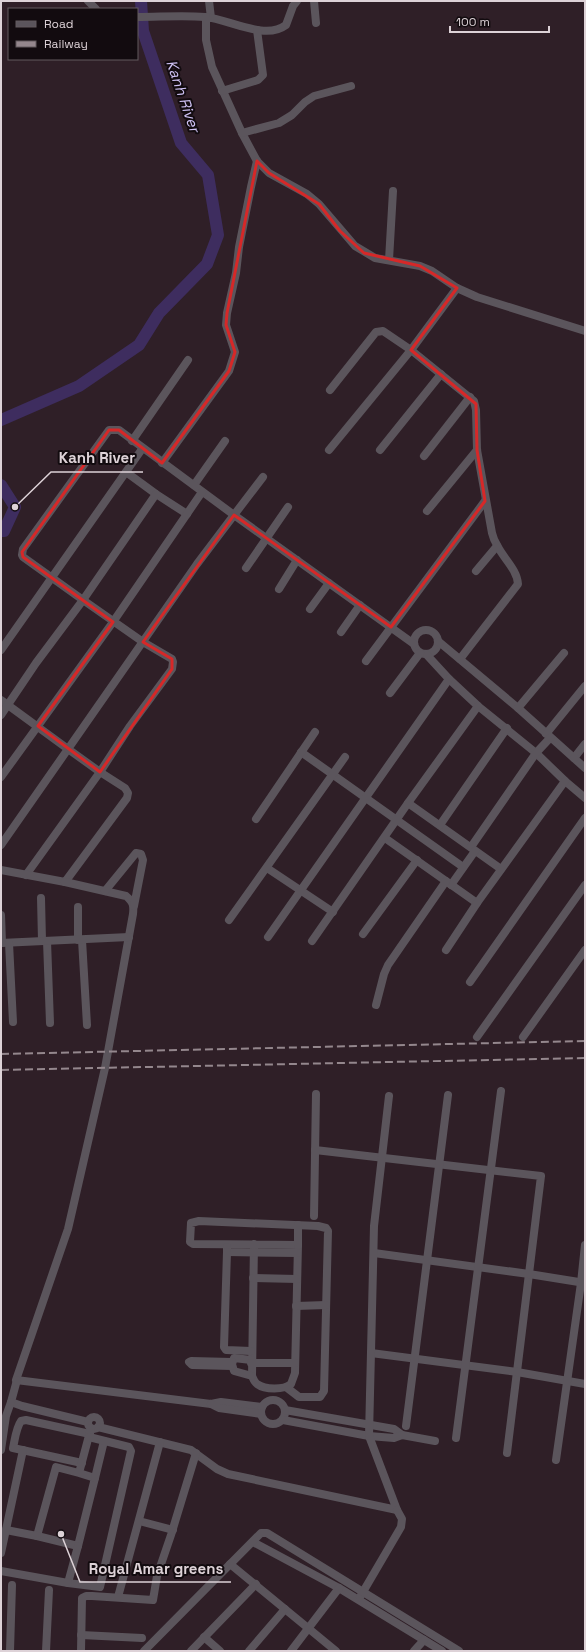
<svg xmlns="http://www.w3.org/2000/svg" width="586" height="1652" viewBox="0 0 586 1652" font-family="'Space Grotesk',sans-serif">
	<rect width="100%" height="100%" fill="#2f1f27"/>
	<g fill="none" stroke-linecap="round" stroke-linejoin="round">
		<g stroke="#3e2d5f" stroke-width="12">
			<path d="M 1,420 L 79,386 L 139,345 L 159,313 L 207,264 L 218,235 L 208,175 L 181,143 L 143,31 L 141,1"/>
			<path d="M 1,485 L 15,507 L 4,531 L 1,531"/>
		</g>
		<g stroke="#5b555c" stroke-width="8">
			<path d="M 88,1 L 96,9"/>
			<path d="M 209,1 L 211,18"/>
			<path d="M 314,1 L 316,23"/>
			<path d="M 137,17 C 160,17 183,15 205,17 C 229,19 265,41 286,25 L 293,6 L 297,1"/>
			<path d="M 206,17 L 206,40 L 212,67 L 242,133 L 257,161 L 269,173 L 307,194 L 319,204 L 355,246 L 375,258 L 420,266 L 432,271 L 457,288 L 477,297 L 585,331"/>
			<path d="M 222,91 L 258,80 L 263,75 L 257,30"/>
			<path d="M 242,133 L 279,123 L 292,115 L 305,102 L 314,96 L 351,86"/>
			<path d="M 389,260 L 393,191"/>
			<path d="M 330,390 L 376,332 L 383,331 L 411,350 L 474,401 L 476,410 L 477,450 L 492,533 C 493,537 495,542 497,545 C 503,558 517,569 518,584 L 460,659"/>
			<path d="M 132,441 L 188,360"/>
			<path d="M 329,450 L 411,350 L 457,288"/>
			<path d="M 380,450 L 441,374"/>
			<path d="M 424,456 L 470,397"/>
			<path d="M 162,463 L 229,371 L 235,352 L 226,325 L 227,313 L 236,273 L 239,247 L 251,187 L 257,161"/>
			<path d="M 126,472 L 156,494 L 187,514"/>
			<path d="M 194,485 L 225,441"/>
			<path d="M 156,494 L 83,600 L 23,557 L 22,555 L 23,549 L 109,430 L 119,430 L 234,515 L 263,477"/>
			<path d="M 427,511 L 477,450"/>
			<path d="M 246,568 L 288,507"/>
			<path d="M 476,571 L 497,546"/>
			<path d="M 279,589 L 297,560"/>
			<path d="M 310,609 L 329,583"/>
			<circle cx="426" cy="642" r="12"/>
			<path d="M 341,632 L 360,605"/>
			<path d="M 438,641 L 518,708 L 585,768"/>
			<path d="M 1,650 L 142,449"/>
			<path d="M 426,654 L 449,679 L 478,706 L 536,753 L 565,781 L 585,798"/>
			<path d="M 366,661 L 485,501"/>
			<path d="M 390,693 L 420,653"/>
			<path d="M 1,700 L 68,749 L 1,845"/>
			<path d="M 518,708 L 564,653"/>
			<path d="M 1,715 L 36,663 L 83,600 L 143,642 L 172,659 L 173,662 L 172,669 L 130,726 L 100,772 L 26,875"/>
			<path d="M 546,734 L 585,686"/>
			<path d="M 301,752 L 463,867"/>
			<path d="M 574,758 L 585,744"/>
			<path d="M 1,777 L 113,622 L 202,492"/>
			<path d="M 408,803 L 501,869"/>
			<path d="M 256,819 L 315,732"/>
			<path d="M 440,825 L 507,728"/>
			<path d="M 385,838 L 477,903"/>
			<path d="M 471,847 L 536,753 L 550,738"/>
			<path d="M 267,868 L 333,912"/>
			<path d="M 1,870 L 65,882 L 127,798 L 128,793 L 125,788 L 100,772 L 68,749 L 197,564 L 234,515 L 414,644"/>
			<path d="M 65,882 L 126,896 C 133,902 134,905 133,914 L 105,1068 L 68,1229 L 16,1380 L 211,1404 L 221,1402 L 262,1407"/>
			<path d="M 451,885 L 475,851"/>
			<path d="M 105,891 L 136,853 L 141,854 L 143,860 L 134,906"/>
			<path d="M 41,898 L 42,941"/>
			<path d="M 78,907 L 78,940"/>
			<path d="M 1,915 L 2,943"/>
			<path d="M 229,920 L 345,757"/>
			<path d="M 363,934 L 417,860"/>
			<path d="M 268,937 L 449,679"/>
			<path d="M 82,940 L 87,1025"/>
			<path d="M 47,941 L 50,1023"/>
			<path d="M 312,941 L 408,803 L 478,706"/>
			<path d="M 1,943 L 129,937"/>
			<path d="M 9,943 L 13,1022"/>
			<path d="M 446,950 L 477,903 L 565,781"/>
			<path d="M 470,982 L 585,818"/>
			<path d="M 376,1005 L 384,974 L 388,965 L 446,881"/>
			<path d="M 477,1037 L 585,885"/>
			<path d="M 523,1037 L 585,950"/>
			<path d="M 315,1150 L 541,1176 L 507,1453"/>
			<path d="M 314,1216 L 316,1094"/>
			<path d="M 254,1244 L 252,1376 C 253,1378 254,1382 257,1384 C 265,1390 284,1390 291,1384 L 295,1373 L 298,1245 L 193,1244 L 190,1242 L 191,1223 L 199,1221 L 318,1226 L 326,1228 L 328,1231 L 324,1391 L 320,1397 L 299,1397 L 286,1387"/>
			<path d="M 298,1245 L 298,1225"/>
			<path d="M 227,1247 L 227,1252 L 297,1253"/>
			<path d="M 227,1252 L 224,1347 L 226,1350 L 251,1351"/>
			<path d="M 374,1253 L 529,1274 L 585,1283"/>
			<path d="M 253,1278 L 297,1279"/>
			<path d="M 296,1306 L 326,1305"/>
			<path d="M 371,1353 L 517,1372 L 585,1384"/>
			<path d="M 251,1360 L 234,1358 L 232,1364 L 234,1371 L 252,1376"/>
			<path d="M 232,1362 L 191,1361 L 189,1362 L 192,1365 L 232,1366"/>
			<path d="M 251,1363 L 295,1363"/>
			<path d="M 17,1380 L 11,1402 L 22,1406 L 88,1422"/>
			<circle cx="273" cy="1412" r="12"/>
			<path d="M 211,1404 L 219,1408 L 261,1414"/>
			<path d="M 285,1410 L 394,1429 L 402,1435"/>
			<circle cx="94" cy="1423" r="6"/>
			<path d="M 283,1420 L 369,1436 L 394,1438 L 402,1435 L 435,1441"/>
			<path d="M 406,1426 L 448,1095"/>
			<path d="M 98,1427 L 191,1450 L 217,1469 L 228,1474 L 397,1510 L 369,1436 L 374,1226 L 389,1096"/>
			<path d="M 456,1438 L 501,1091"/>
			<path d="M 1,1450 L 6,1416 L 11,1402"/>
			<path d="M 556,1460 L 581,1283 L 585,1245"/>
			<path d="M 82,1463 L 13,1448 C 15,1439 16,1428 21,1421 L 26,1420 L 90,1434"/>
			<path d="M 79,1473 L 95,1478 L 78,1546 L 37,1536 L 56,1467 L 79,1473 L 91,1428"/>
			<path d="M 95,1478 L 104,1441"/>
			<path d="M 139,1521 L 173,1530"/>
			<path d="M 6,1530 L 37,1536"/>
			<path d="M 253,1542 L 339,1588 L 442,1651"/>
			<path d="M 78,1546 L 68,1583 L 100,1587 L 131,1451 L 129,1447 L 89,1437"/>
			<path d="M 1,1553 L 23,1450"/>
			<path d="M 230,1564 L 336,1651"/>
			<path d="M 1,1571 L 68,1583"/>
			<path d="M 118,1597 L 160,1442"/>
			<path d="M 360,1597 L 401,1527 L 402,1519 L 397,1510"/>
			<path d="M 81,1635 L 142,1638"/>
			<path d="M 204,1637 L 220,1651"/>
			<path d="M 10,1651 L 12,1585"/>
			<path d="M 46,1651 L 49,1590"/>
			<path d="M 81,1651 L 82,1598 L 86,1596 L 92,1596 L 153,1600 L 157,1576 L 171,1535 L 196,1453"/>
			<path d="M 144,1651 L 261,1533 L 267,1533 L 459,1651"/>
			<path d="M 191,1651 L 256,1584"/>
			<path d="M 249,1651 L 285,1609"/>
			<path d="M 291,1651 L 339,1588"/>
			<path d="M 414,1651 L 424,1640"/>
		</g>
		<g stroke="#94878d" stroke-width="2" stroke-dasharray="8 4" stroke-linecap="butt">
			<path d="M 1,1054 L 585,1041"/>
			<path d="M 1,1070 L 585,1058"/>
		</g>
	</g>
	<path fill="none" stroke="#d62828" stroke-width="3" stroke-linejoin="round" d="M 257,161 L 269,173 L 319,204 L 340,231 L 364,253 L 420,266 L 457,288 L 411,350 L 476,404 L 477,450 L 485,501 L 391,627 L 234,515 L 143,642 L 172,659 L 172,669 L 100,772 L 38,726 L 113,622 L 23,557 L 22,552 L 109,430 L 119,430 L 162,463 L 229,371 L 235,352 L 226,325 L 227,313 Z"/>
	<g text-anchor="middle" stroke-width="4" stroke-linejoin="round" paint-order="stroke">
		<g font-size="15" font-style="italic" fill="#cec1f3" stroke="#120b0f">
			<text transform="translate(183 96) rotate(71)" y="5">Kanh River</text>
		</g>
	</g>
	<path fill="none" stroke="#ddd2d7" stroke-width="1.5" d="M15 507L51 472H143M61 1534L80 1582H231"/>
	<g fill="#ddd2d7" stroke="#120b0f" stroke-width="1.5">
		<circle cx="15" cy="507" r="4"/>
		<circle cx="61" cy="1534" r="4"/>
	</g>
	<g font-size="15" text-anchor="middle" font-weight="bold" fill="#ddd2d7" stroke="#120b0f" stroke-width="4" stroke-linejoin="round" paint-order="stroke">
		<text x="97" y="463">Kanh River</text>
		<text x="156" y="1574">Royal Amar greens</text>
	</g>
	<rect width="586" height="1652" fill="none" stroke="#ddd2d7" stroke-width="4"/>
	<rect x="8" y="8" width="130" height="52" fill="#120b0f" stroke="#635b5f"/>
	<rect x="16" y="21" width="20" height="6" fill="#5b555c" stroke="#635b5f"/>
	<text x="44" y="28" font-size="12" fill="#ddd2d7">Road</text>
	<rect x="16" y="41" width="20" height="6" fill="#94878d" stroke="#635b5f"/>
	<text x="44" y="48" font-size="12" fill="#ddd2d7">Railway</text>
	<path d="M450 26v6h99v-6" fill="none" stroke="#ddd2d7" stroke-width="2"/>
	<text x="456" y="26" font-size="12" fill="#ddd2d7" stroke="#120b0f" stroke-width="3" paint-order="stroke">100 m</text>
</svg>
